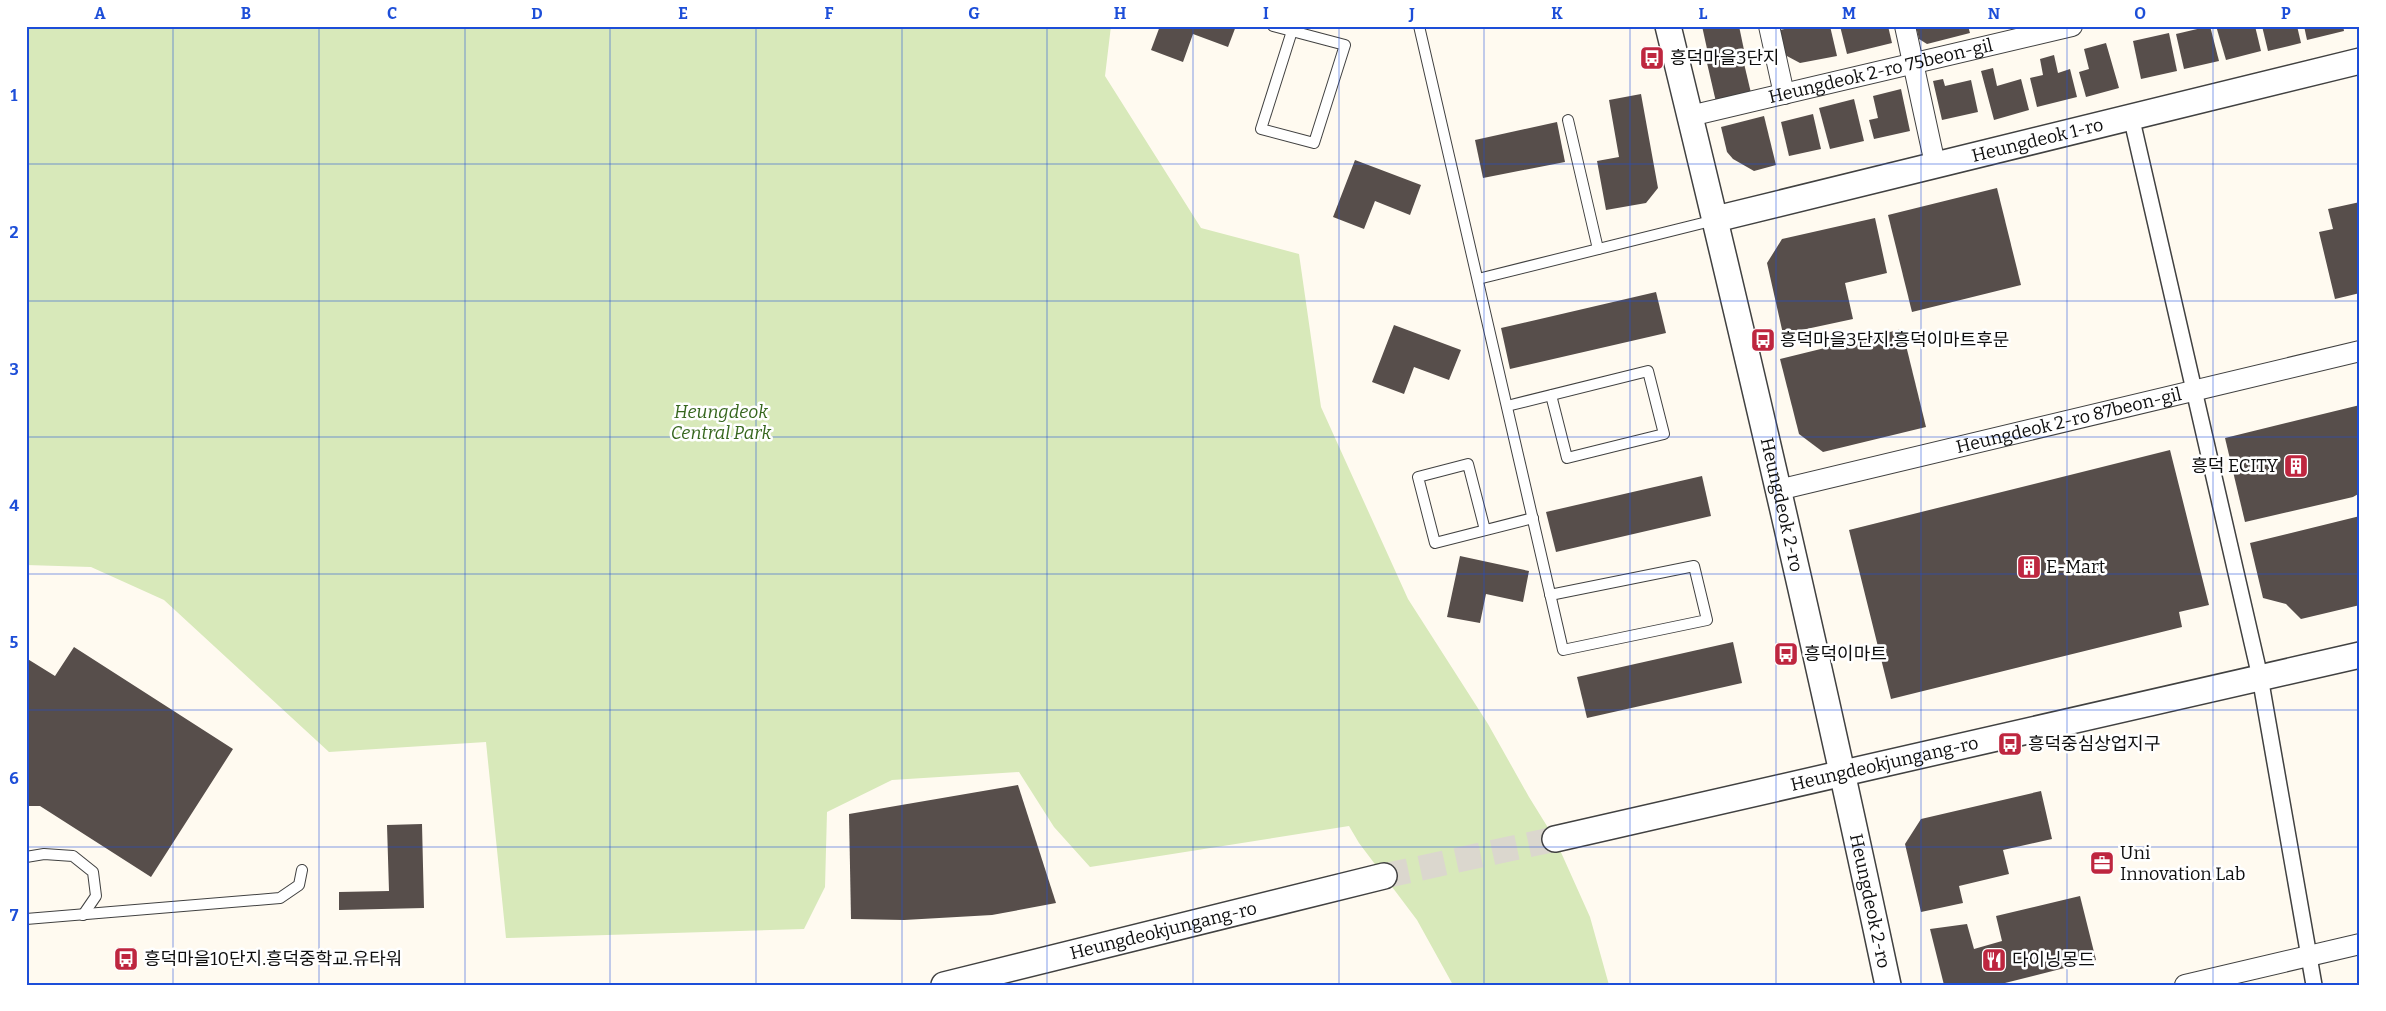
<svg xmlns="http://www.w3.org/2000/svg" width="2386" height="1011" viewBox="0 0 2386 1011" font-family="Bitter,'Noto Sans KR',serif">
	<rect width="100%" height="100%" fill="#fffaf0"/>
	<path fill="#d8e9ba" d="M 26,26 L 1111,26 L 1105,76 L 1201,228 L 1299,254 L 1321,407 L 1408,599 L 1488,724 L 1529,797 L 1555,839 L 1590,917 L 1609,985 L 1453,985 L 1417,920 L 1359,843 L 1349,826 L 1090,867 L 1054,827 L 1019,772 L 892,780 L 827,812 L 825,887 L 804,929 L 506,938 L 486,742 L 329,752 L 164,600 L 91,567 L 26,565 Z"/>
	<g fill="#574e4b">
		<path d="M 1160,26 L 1236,26 L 1228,47 L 1193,34 L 1183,62 L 1151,50 Z"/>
		<path d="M 1702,26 L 1739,26 L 1744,50 L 1709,58 Z"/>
		<path d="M 1798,26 L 1830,26 L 1837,56 L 1800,63 L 1785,55 L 1780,30 Z"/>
		<path d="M 1840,26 L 1888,26 L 1892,43 L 1847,54 Z"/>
		<path d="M 1916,26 L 1968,26 L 1970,33 L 1927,44 L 1919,39 Z"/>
		<path d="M 2210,26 L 2219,61 L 2184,69 L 2176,34 Z"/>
		<path d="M 2216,26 L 2255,26 L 2261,51 L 2226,60 Z"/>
		<path d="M 2262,26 L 2297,26 L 2301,43 L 2268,51 Z"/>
		<path d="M 2304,26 L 2343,26 L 2344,31 L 2307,40 Z"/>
		<path d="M 2169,33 L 2177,71 L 2141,79 L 2133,41 Z"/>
		<path d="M 2106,43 L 2119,88 L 2086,97 L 2079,72 L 2089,69 L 2084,49 Z"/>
		<path d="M 1742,55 L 1751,93 L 1716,102 L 1707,63 Z"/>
		<path d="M 2054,55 L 2058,73 L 2070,69 L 2077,97 L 2037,107 L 2030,78 L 2043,75 L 2040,59 Z"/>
		<path d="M 1993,68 L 1997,86 L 2021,79 L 2029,110 L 1994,120 L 1981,71 Z"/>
		<path d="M 1943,79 L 1945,86 L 1971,80 L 1978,112 L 1942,120 L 1933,81 Z"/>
		<path d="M 1901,89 L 1910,131 L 1874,139 L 1869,120 L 1878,118 L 1873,96 Z"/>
		<path d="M 1641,94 L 1658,188 L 1646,203 L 1606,210 L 1597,161 L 1619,157 L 1609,100 Z"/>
		<path d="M 1854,99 L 1864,141 L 1830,149 L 1819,108 Z"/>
		<path d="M 1813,114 L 1821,149 L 1789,156 L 1781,122 Z"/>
		<path d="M 1764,116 L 1776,165 L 1754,171 L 1733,159 L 1727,152 L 1721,127 Z"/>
		<path d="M 1557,122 L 1565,162 L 1483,178 L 1475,140 Z"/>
		<path d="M 1355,160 L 1421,185 L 1410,215 L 1375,201 L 1364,229 L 1333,217 Z"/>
		<path d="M 1997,188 L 2021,285 L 1912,312 L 1888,215 Z"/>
		<path d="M 2360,202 L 2360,293 L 2335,299 L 2319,232 L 2333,229 L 2328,209 Z"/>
		<path d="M 1875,218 L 1887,273 L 1845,283 L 1853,319 L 1783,334 L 1767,263 L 1782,239 Z"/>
		<path d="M 1656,292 L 1666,333 L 1510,369 L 1501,328 Z"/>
		<path d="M 1394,325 L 1461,350 L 1449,380 L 1414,367 L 1404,394 L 1372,382 Z"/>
		<path d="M 1902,329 L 1926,427 L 1823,452 L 1799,434 L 1780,359 Z"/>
		<path d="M 2360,405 L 2360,493 L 2353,497 L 2245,522 L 2225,438 Z"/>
		<path d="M 2170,450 L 2209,605 L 2179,612 L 2182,627 L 1891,699 L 1849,530 Z"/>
		<path d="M 1702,476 L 1711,516 L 1556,552 L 1546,512 Z"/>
		<path d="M 2360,516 L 2360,605 L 2301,619 L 2286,604 L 2263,598 L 2250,543 Z"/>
		<path d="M 1460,556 L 1529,571 L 1523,602 L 1486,594 L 1480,623 L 1447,617 Z"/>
		<path d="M 1733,642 L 1742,683 L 1587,718 L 1577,677 Z"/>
		<path d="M 74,647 L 233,749 L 151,877 L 40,806 L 26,806 L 26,658 L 55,676 Z"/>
		<path d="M 1018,785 L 1056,903 L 992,915 L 904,920 L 851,919 L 849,814 Z"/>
		<path d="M 2041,791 L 2052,839 L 2003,850 L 2009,874 L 1959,886 L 1963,903 L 1921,912 L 1905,844 L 1921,819 Z"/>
		<path d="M 422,824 L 424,908 L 339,910 L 339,892 L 389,891 L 387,825 Z"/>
		<path d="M 2080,896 L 2096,960 L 1997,985 L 1944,985 L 1930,929 L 1967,924 L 1974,949 L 2002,941 L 1996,916 Z"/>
	</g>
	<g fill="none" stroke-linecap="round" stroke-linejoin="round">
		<path stroke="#dbd7ce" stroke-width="25" stroke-dasharray="25 12" stroke-linecap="butt" d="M 1384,876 L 1555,839"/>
		<defs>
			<g id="service">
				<path d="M 1273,26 L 1345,45 L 1314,143 L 1261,129 L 1292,31"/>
				<path d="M 1419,26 C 1467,234 1515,442 1563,650 L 1707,620 L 1694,566 L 1550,595"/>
				<path d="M 1568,120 L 1598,249"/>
				<path d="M 1478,279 L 1715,220"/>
				<path d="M 1507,406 L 1648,371 L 1664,434 L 1567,458 L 1551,395"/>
				<path d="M 1485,530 L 1468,464 L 1418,477 L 1435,543 L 1533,518"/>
				<path d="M 26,857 L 44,854 L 73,856 L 93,872 L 96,896 L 83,915"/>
				<path d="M 26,919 L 280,898 L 299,885 L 302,870"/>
			</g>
			<path id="pedestrian" d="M 2131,116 L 2260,677 L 2314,985"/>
			<g id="minor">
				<path d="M 1769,26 L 1784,94"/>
				<path d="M 1905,26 L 1935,164"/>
				<path id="s1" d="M 1690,116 L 2072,26"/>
				<path id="s2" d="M 1778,490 L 2360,351"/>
				<path d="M 2185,985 L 2360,944"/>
			</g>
			<g id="tertiary">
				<path id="s3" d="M 1668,26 C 1746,345 1820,664 1888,985"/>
				<path id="s4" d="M 1716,219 L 2360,61"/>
				<path id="s5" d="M 1555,839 L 2360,655"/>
				<path id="s6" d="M 944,985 L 1384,876"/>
			</g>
		</defs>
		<use href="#service" stroke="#414141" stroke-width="12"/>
		<use href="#pedestrian" stroke="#414141" stroke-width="18"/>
		<use href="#minor" stroke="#414141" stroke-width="22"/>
		<use href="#tertiary" stroke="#414141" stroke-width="28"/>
		<use href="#service" stroke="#fff" stroke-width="10"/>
		<use href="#pedestrian" stroke="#fff" stroke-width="15"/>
		<use href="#minor" stroke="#fff" stroke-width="20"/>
		<use href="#tertiary" stroke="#fff" stroke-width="25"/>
	</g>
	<path fill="none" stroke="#1d4ed8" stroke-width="1" stroke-opacity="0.55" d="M 173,26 L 173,985M 319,26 L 319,985M 465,26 L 465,985M 610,26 L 610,985M 756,26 L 756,985M 902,26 L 902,985M 1047,26 L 1047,985M 1193,26 L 1193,985M 1339,26 L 1339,985M 1484,26 L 1484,985M 1630,26 L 1630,985M 1776,26 L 1776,985M 1921,26 L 1921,985M 2067,26 L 2067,985M 2213,26 L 2213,985M 26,164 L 2360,164M 26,301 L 2360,301M 26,437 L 2360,437M 26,574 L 2360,574M 26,710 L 2360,710M 26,847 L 2360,847"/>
	<defs>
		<symbol id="bus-square" viewBox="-11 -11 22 22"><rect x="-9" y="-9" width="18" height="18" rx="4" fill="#be263f" stroke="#fff"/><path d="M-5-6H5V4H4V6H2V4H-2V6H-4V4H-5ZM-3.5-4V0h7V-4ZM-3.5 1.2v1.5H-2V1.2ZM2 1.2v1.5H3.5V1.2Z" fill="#fff"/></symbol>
		<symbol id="building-square" viewBox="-11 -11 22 22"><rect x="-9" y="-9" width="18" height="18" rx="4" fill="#be263f" stroke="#fff"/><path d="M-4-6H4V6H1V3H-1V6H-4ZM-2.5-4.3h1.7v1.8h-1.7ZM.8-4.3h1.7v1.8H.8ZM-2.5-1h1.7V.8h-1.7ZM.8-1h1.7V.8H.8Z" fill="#fff"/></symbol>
		<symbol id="office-square" viewBox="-11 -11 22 22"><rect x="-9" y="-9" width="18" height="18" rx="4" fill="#be263f" stroke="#fff"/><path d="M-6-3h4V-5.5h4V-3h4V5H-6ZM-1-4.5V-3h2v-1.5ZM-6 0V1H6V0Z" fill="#fff"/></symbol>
		<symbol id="restaurant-square" viewBox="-11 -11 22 22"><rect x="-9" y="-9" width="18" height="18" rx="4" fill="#be263f" stroke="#fff"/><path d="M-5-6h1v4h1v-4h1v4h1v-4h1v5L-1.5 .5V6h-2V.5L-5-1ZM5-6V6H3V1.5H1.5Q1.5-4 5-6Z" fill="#fff"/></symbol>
	</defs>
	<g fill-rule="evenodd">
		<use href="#bus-square" x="1638" y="44" width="28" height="28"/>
		<use href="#bus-square" x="1749" y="326" width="28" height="28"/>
		<use href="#building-square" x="2282" y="452" width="28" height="28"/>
		<use href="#building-square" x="2015" y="553" width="28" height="28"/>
		<use href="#bus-square" x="1772" y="640" width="28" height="28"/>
		<use href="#bus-square" x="1996" y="730" width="28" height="28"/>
		<use href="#office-square" x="2088" y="849" width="28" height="28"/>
		<use href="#bus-square" x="112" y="945" width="28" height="28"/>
		<use href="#restaurant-square" x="1980" y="946" width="28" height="28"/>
	</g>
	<g text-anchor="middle" stroke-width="5" stroke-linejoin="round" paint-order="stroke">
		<g font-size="18" fill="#0e0e0e" stroke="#fff" text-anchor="start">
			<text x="1670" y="64">흥덕마을3단지</text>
			<text x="1780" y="346">흥덕마을3단지.흥덕이마트후문</text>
			<text x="2278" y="472" text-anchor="end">흥덕 ECITY</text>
			<text x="2046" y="573">E-Mart</text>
			<text x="1804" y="660">흥덕이마트</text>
			<text x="2028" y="750">흥덕중심상업지구</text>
			<text x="2120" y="859">Uni<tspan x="2120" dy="21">Innovation Lab</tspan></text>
			<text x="144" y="965">흥덕마을10단지.흥덕중학교.유타워</text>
			<text x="2012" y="966">다이닝몽드</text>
		</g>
		<g font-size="18" fill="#0e0e0e" stroke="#fff">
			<text dy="6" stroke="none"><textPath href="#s1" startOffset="196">Heungdeok 2-ro 75beon-gil</textPath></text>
			<text dy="6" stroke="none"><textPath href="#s4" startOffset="331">Heungdeok 1-ro</textPath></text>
			<text dy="6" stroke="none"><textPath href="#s2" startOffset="299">Heungdeok 2-ro 87beon-gil</textPath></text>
			<text dy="6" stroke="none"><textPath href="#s3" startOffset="492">Heungdeok 2-ro</textPath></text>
			<text dy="6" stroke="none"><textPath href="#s5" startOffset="338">Heungdeokjungang-ro</textPath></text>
			<text dy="6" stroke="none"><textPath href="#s3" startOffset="898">Heungdeok 2-ro</textPath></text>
			<text dy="6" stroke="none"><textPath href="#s6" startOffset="226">Heungdeokjungang-ro</textPath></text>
		</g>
		<g font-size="18" font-style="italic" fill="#36661e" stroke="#fff">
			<text x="721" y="418">Heungdeok<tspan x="721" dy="21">Central Park</tspan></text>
		</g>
	</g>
	<rect width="2386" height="1011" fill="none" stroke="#ffffff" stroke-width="55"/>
	<rect x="28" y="28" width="2330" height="956" fill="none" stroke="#1d4ed8" stroke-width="2"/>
	<g font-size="16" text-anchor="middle" font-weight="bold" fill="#1d4ed8">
		<text x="100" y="19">A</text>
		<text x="246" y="19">B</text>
		<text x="392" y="19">C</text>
		<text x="537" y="19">D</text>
		<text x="683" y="19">E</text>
		<text x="829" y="19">F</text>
		<text x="974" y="19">G</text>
		<text x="1120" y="19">H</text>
		<text x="1266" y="19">I</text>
		<text x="1412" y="19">J</text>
		<text x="1557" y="19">K</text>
		<text x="1703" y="19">L</text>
		<text x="1849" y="19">M</text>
		<text x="1994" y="19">N</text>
		<text x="2140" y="19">O</text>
		<text x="2286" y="19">P</text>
		<text x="14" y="101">1</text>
		<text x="14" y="238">2</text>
		<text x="14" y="375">3</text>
		<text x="14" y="511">4</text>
		<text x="14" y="648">5</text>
		<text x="14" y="784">6</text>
		<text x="14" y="921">7</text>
	</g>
</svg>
